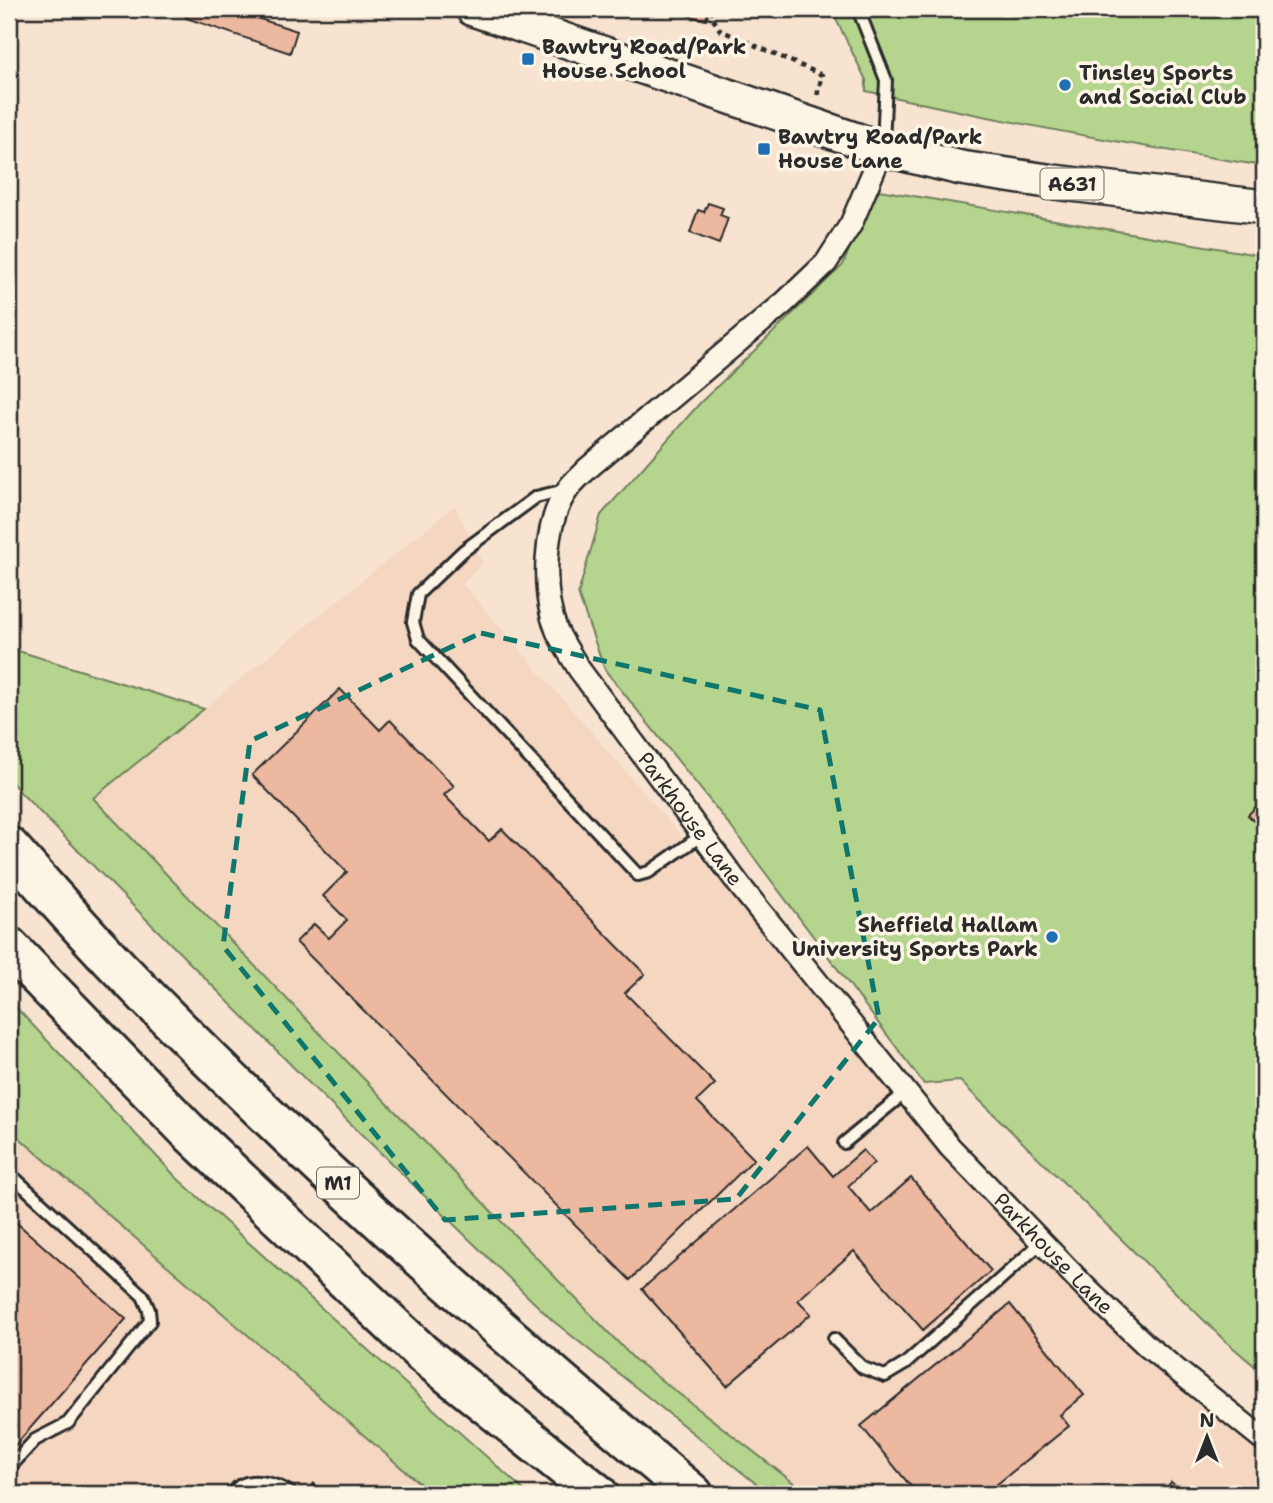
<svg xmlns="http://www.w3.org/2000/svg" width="1273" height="1503" viewBox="0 0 1273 1503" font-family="'Shantell Sans',sans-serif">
	<rect width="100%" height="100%" fill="#f7e3d0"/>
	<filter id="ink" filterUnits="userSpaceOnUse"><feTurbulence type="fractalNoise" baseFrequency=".0143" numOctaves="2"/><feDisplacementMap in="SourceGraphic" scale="14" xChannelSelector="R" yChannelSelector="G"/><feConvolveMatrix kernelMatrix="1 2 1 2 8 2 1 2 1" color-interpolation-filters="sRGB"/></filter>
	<g filter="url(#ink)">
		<g fill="#f4d6c1">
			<path d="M 455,506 L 482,563 L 463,584 L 950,1147 L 1088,1290 L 1264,1440 L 1264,1494 L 808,1494 L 634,1359 L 93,798 Z"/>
			<path d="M 9,1129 L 432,1494 L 9,1494 Z"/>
		</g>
		<g fill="#b5d58e" stroke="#70805c" stroke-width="2">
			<path d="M 831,9 L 1264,9 L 1264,166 C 1130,145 998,121 866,91 L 866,80 Z"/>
			<path d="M 873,189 L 1264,256 L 1264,1374 L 1223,1339 L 960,1081 L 924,1084 L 728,823 L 605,670 L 578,594 L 601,515 L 700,403 L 843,265 Z"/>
			<path d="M 9,648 L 204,709 L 93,798 L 634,1359 L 808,1494 L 769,1494 L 552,1320 L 315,1089 L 19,791 L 9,779 Z"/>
			<path d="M 9,1000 L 178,1179 L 528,1494 L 432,1494 L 9,1129 Z"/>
		</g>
		<g fill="#ecb89f" stroke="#2b2b2b" stroke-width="2">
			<path d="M 190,9 L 229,9 L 297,31 L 290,53 L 186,18 Z"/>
			<path d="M 664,9 L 709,9 L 706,20 Z"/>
			<path d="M 708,203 L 723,208 L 720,215 L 728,218 L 719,244 L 690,233 L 698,210 L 704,212 Z"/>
			<path d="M 340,689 L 380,730 L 390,720 L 454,786 L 444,795 L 489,841 L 502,829 L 645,974 L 625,993 L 715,1084 L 697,1101 L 754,1159 L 630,1280 L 296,942 L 314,924 L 329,938 L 347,920 L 323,896 L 347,872 L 252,775 Z"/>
			<path d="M 1264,798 L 1264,831 L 1248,815 Z"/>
			<path d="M 808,1146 L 833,1176 L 863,1150 L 874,1163 L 848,1186 L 871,1213 L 911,1178 L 991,1271 L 923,1330 L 854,1251 L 798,1300 L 811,1314 L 727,1386 L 642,1289 Z"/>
			<path d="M 9,1216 L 126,1319 L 12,1449 L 9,1446 Z"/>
			<path d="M 1010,1304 L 1084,1395 L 1060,1415 L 1069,1426 L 985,1494 L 978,1494 L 974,1489 L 967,1494 L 917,1494 L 861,1426 Z"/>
			<path d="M 1171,1482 L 1189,1494 L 1162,1494 Z"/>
		</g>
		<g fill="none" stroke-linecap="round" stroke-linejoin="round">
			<defs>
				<g id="lane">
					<path d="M 858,9 L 886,80 L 883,144"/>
					<path d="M 565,490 L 536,497 L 463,551 L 418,594 L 413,622 L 418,639 L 638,875 L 649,872 L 702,835"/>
					<path d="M 844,1143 L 906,1092"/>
					<path d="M 9,1173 L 143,1296 L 149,1310 L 150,1321 L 68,1423 L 35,1440 L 9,1468"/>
					<path d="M 834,1339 L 863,1368 L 885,1376 L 905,1364 L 1042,1242"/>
					<path d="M 233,1494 C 235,1491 237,1487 241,1485 C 256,1477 279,1485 292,1494"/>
				</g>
				<g id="street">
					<path id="s1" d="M 883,149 L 851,224 L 826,263 L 785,302 L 587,469 C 581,475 573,482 568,489 C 543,523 541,593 557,631 C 563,644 572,657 579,669 L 740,886 L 950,1147 L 1088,1290 L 1147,1346 L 1264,1440"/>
				</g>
				<path id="primary" d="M 473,9 L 883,149 L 961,168 L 1054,182 L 1264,207"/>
				<g id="highway">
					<path d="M 9,847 C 45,887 81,929 119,968 C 300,1155 494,1327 693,1494"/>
					<path d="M 9,947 L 187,1130 L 422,1353 L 598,1494"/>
				</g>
			</defs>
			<use href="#lane" stroke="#2b2b2b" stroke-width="16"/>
			<use href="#street" stroke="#2b2b2b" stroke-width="26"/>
			<use href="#primary" stroke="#2b2b2b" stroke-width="38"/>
			<use href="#highway" stroke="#2b2b2b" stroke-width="44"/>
			<path stroke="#2b2b2b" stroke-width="4.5" stroke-dasharray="5 5" stroke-linecap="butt" d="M 713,9 L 713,19 L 720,30 L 822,75 L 817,96"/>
			<use href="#lane" stroke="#fcf5e5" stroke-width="10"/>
			<use href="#street" stroke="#fcf5e5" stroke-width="21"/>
			<use href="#primary" stroke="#fcf5e5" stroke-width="33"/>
			<use href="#highway" stroke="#fcf5e5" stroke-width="38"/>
			<path stroke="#2b2b2b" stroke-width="5" stroke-dasharray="10 5" stroke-linecap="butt" d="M 312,1484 L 324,1494"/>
		</g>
	</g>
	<path fill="none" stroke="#0f766e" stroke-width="5" stroke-dasharray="14 9" stroke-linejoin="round" d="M 481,633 L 820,710 L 879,1018 L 736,1199 L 445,1220 L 223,946 L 250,741 Z"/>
	<g fill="#1f6fb2" stroke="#fcf5e5" stroke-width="2.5">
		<rect x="521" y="52" width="14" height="14" rx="3.5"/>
		<circle cx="1065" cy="85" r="7"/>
		<rect x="757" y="142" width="14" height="14" rx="3.5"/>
		<circle cx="1052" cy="937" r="7"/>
	</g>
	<g text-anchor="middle" stroke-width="7" stroke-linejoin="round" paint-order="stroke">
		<g fill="#fcf5e5" stroke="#6a6863" stroke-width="2">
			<rect x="1040.5" y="168.5" width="63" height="31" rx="5"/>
			<rect x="317" y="1167.5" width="42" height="31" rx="5"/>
		</g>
		<g font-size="19" font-weight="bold" fill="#2b2b2b">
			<text x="1072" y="191">A631</text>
			<text x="338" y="1190">M1</text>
		</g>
		<g font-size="21" font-weight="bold" fill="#2b2b2b" stroke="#fcf5e5" text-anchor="start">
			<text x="542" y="54">Bawtry Road/Park<tspan x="542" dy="24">House School</tspan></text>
			<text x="1079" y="80">Tinsley Sports<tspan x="1079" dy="24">and Social Club</tspan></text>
			<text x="778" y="144">Bawtry Road/Park<tspan x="778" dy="24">House Lane</tspan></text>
			<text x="1038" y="932" text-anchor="end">Sheffield Hallam<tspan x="1038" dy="24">University Sports Park</tspan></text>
		</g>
		<g font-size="21" fill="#2b2b2b" stroke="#fcf5e5">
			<text dy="7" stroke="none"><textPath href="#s1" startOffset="849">Parkhouse Lane</textPath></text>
			<text dy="7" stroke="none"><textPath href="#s1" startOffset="1416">Parkhouse Lane</textPath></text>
		</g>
	</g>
	<rect width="1273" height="1503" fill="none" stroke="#fcf5e5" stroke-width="35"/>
	<rect x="18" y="18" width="1238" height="1468" fill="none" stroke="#2b2b2b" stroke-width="2.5" filter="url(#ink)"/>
	<g transform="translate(1207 1437)" stroke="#fcf5e5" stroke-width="5" paint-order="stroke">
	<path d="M0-5L12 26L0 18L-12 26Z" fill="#2b2b2b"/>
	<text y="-10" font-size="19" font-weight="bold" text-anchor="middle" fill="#2b2b2b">N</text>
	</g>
</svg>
